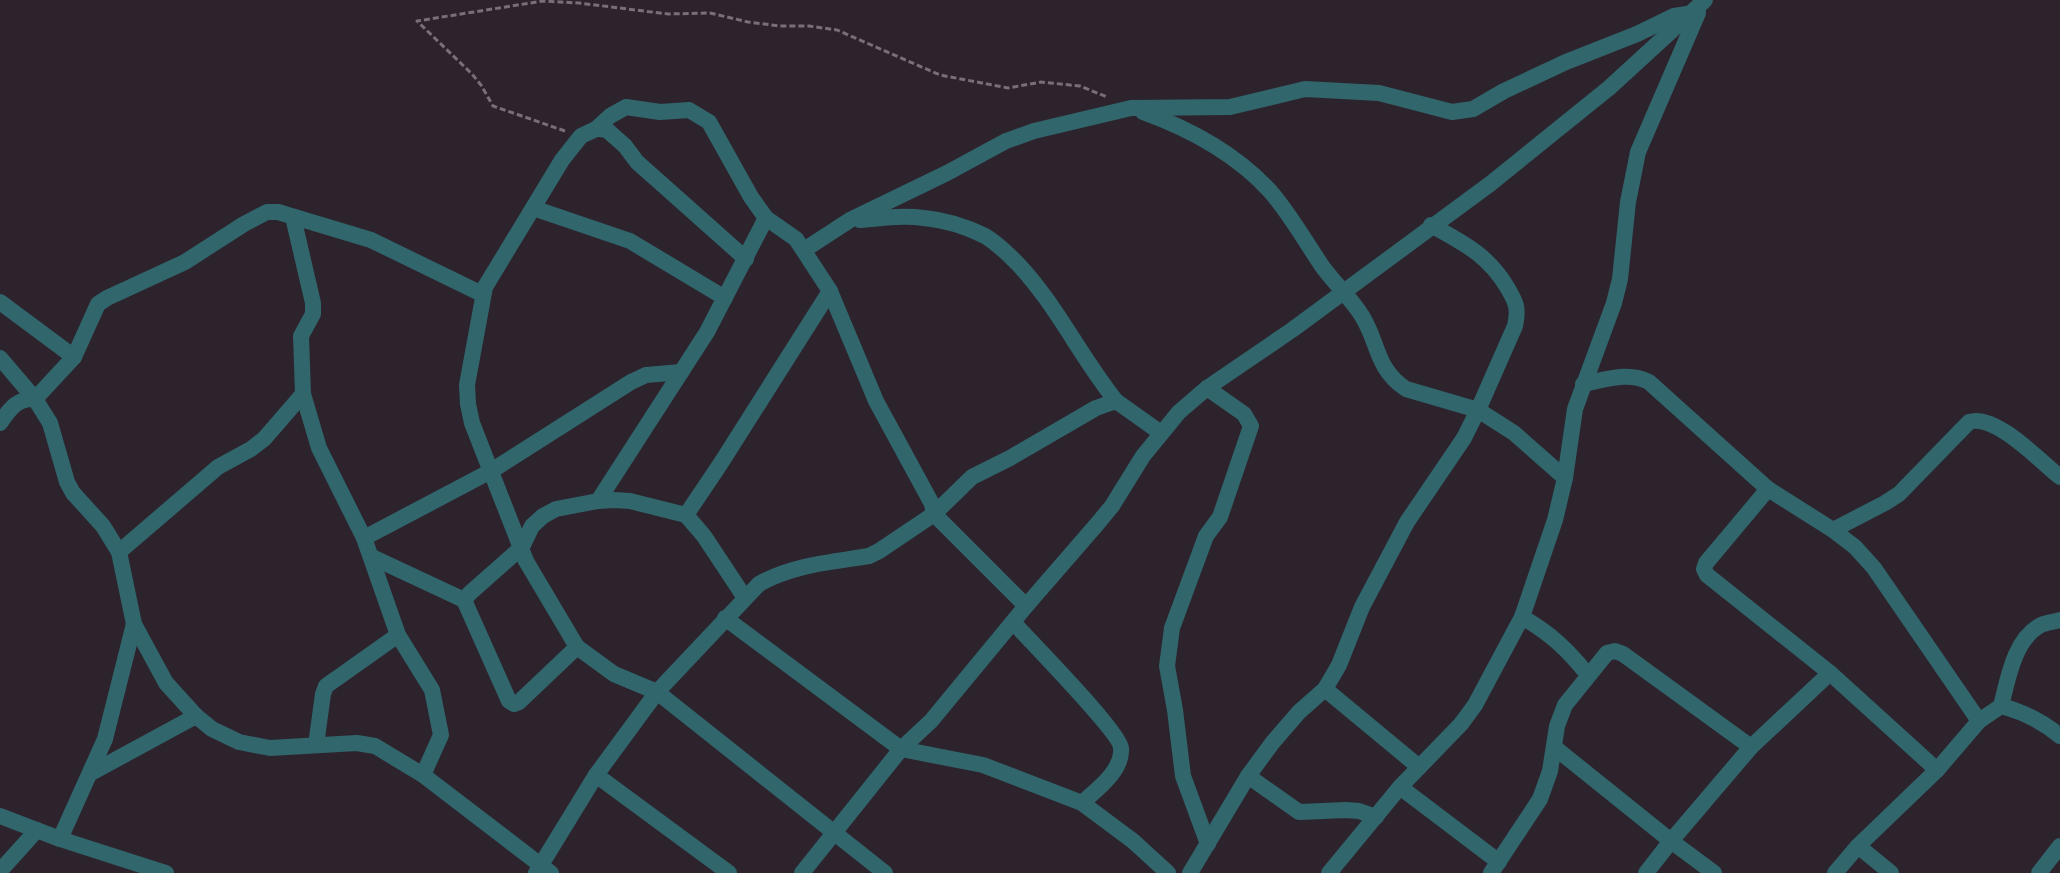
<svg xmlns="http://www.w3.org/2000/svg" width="2060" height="873" viewBox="0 0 2060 873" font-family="Helvetica,sans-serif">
	<rect width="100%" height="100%" fill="#2d232d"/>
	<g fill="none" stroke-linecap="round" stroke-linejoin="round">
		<path stroke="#796f78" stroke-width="3" stroke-dasharray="6 3" stroke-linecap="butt" d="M 565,131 L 493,106 L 481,85 L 472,74 L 417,21 L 543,1 L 579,3 L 668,14 L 710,13 L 748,22 L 780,26 L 809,26 L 837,30 L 940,75 L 1008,88 L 1041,82 L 1080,86 L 1107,97"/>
		<g stroke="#30666c" stroke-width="16">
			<path d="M 1143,112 C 1190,129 1235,153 1270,191 C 1290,214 1305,241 1322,266 C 1334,283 1351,298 1362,316 C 1379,343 1375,368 1406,389 L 1478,410 L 1514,433 L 1565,478"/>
			<path d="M 596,129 L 610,116 L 626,107 L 660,112 L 689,110 L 709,122 L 751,197 L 766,218 L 796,239 L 830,291 L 876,401 L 932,504 L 934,514 L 1026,606"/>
			<path d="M 533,208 L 630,241 L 725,298"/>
			<path d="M 293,217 L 313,303 L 313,314 L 301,336 L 303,394 L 319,448 L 364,538 L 398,635 L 432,690 L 441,735 L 423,775"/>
			<path d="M 860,220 C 881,218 903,215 924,218 C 945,220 967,227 985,236 C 997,243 1008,254 1017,263 C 1056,304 1080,356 1116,401"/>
			<path d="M 804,250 L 850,220 L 947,173 L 1006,141 L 1034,131 L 1131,108 L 1230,107 L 1305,89 L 1379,93 L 1452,112 L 1473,109 L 1504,91 L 1566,62 L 1637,34 L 1674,16 L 1687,14"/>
			<path d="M 746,259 L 637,162 L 625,146 L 607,130 L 601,129 L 596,129 L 581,136 L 562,160 L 485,287 L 467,385 L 468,404 L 472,423 L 526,561 L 577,647 L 614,674 L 657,692 L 885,873"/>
			<path d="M 0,302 L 74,357"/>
			<path d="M 0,358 L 35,399 L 50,423 L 67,482 L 73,493 L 103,526 L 119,552 L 134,624 L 166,683 L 196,716 L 212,729 L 239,742 L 270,748 L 357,743 L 375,746 L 423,775 L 551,873"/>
			<path d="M 1583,384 C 1605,380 1628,371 1649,382 L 1768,489 L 1833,530 L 1855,547 L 1874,568 L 1979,721 L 1937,770 L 1858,846 L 1835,873"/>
			<path d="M 1207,388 L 1244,414 L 1251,426 L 1220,517 L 1206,536 L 1172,628 L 1167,666 L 1175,710 L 1183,776 L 1208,844"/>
			<path d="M 0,423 C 10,409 17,398 35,399 L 74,357 L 98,304 L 107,298 L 185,262 L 244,224 L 267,212 L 278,212 L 371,240 L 482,294"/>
			<path d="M 1768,489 L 1706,563 L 1704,569 L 1707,575 L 1830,673 L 1937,770"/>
			<path d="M 598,501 L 707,332 L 766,218"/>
			<path d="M 686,515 L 721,463 L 830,291"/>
			<path d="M 1833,530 L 1885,503 L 1899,494 L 1969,422 C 1995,413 2040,461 2060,477"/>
			<path d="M 364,538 L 491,471 L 631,382 L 646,375 L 681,372"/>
			<path d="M 119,552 L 218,467 L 251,449 L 264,439 L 303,394"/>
			<path d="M 372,557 L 464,600 L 509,701 L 514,704 L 519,702 L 577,647"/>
			<path d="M 464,600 L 470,593 L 522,547 L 532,526 L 543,516 L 556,509 L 598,501 L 614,500 L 630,501 L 686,515 L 704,536 L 745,598"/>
			<path d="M 1522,617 C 1551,634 1567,649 1588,675"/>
			<path d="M 725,618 L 901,749 L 983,765 L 1082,803 L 1133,841 L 1168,873"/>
			<path d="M 1013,622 C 1029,640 1120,732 1121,748 C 1123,771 1096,790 1082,803"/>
			<path d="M 1325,689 L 1419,767"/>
			<path d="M 2001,706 C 2008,679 2014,639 2041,625 C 2046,622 2054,622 2060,620"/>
			<path d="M 1979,721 L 2001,706 C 2024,712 2042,721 2060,736"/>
			<path d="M 316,745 L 323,694 L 326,686 L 398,635"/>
			<path d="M 1554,747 L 1671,841 L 1714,873"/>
			<path d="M 91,773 L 196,716"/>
			<path d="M 596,775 L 729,873"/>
			<path d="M 1248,776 L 1299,812 L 1346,810 L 1359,811 L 1376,817"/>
			<path d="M 1400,787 L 1499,862"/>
			<path d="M 0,816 L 60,839 L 166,873"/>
			<path d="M 60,839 L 105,739 L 134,624"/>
			<path d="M 1858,846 L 1891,873"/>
			<path d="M 0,871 L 37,830"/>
			<path d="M 536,873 L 596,775 L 657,692 L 759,584 C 792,565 832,562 869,556 L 879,551 L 934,514 L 972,477 L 1010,458 L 1096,408 L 1116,401 L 1161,433"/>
			<path d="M 802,873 L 901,749 L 931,721 L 1026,606 L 1098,523 L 1112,506 L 1143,456 L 1179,412 L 1207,388 L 1292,330 L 1490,184 L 1609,88 L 1705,0"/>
			<path d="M 1190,873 L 1248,776 L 1273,742 L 1299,712 L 1325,689 L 1339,665 L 1362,607 L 1407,522 L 1464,438 L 1478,410 L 1515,326 C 1519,308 1516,302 1507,287 C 1487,254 1463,243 1431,225"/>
			<path d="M 1329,873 L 1400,787 L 1461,724 L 1475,705 L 1522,617 L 1555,520 L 1565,478 L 1575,409 L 1614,303 L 1620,279 L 1628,202 L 1638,152 L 1698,13"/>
			<path d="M 1491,873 L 1540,799 L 1550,771 L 1557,726 L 1565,705 L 1607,653 L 1615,651 L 1623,654 L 1751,747"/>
			<path d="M 1646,873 L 1671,841 L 1751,747 L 1830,673"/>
			<path d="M 2039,873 L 2060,846"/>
		</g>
	</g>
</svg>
